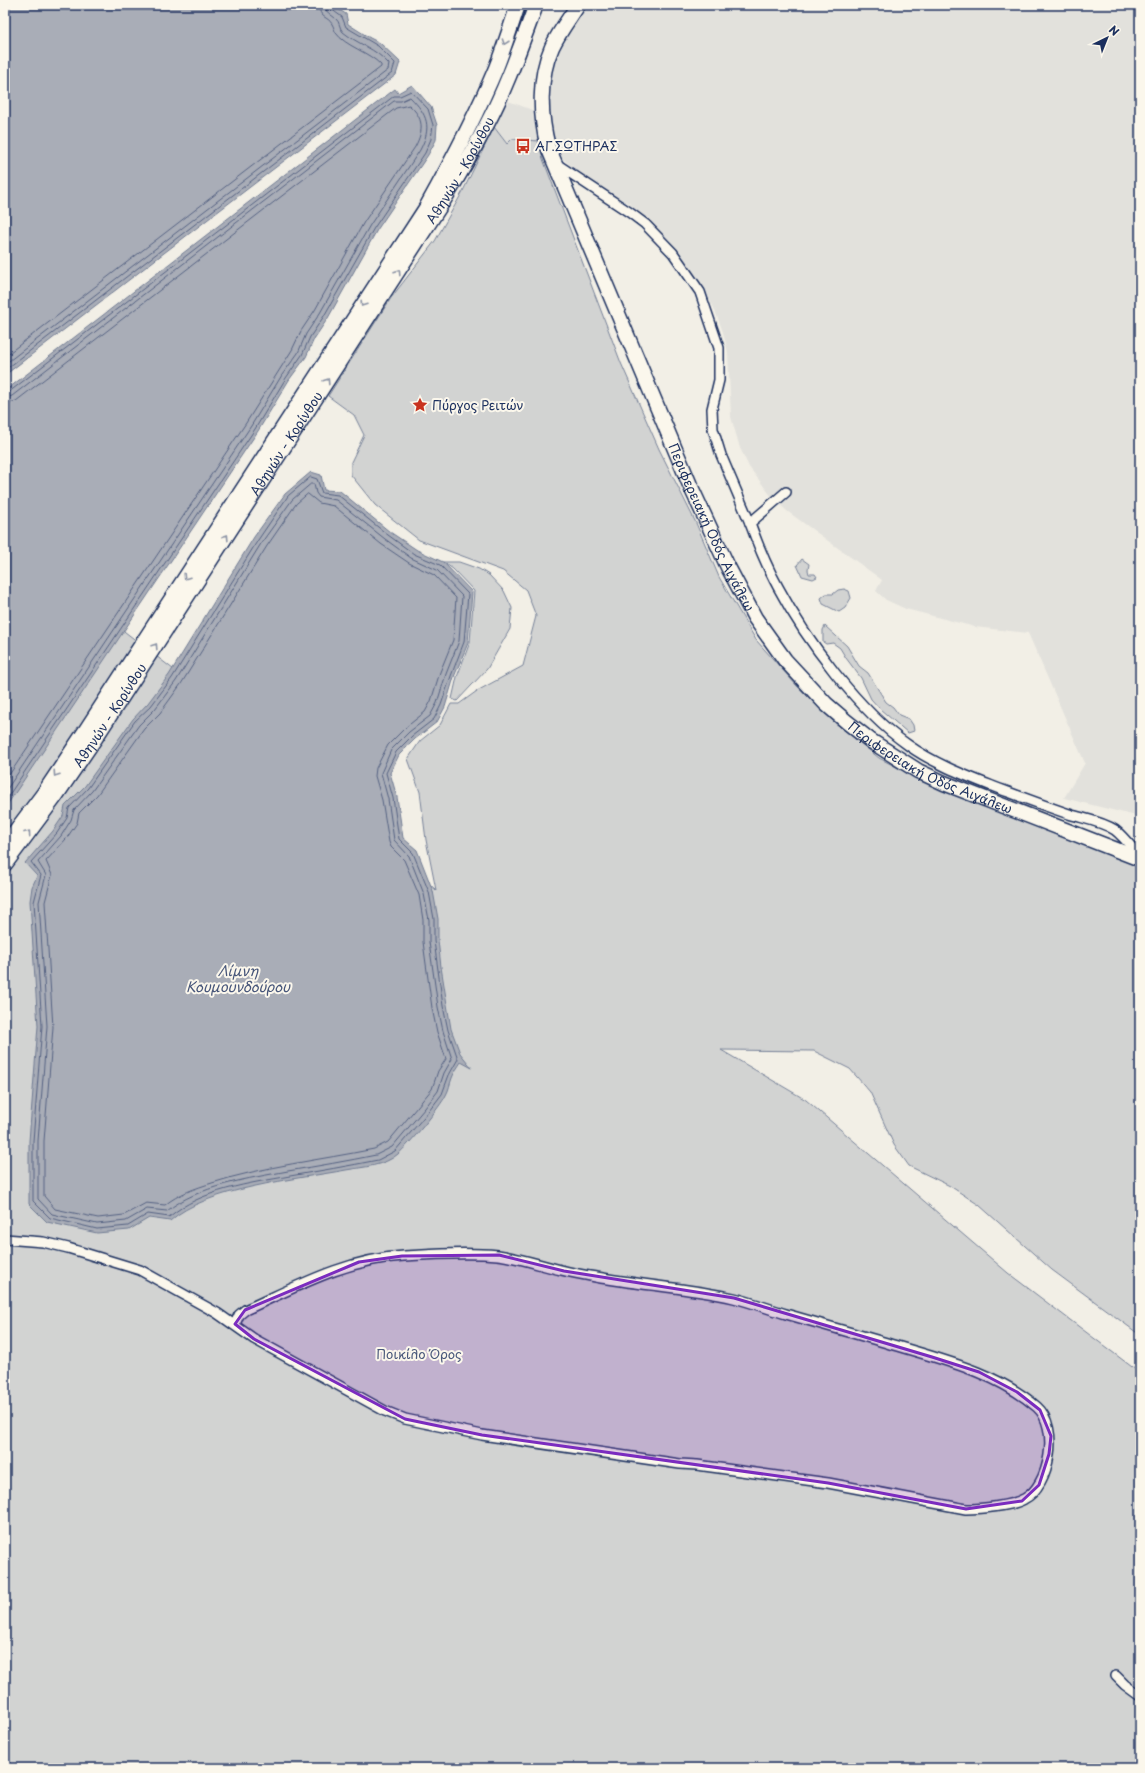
<svg xmlns="http://www.w3.org/2000/svg" width="1145" height="1773" viewBox="0 0 1145 1773" font-family="'Playpen Sans',sans-serif">
	<rect width="100%" height="100%" fill="#f2efe6"/>
	<filter id="ink" filterUnits="userSpaceOnUse"><feTurbulence type="fractalNoise" baseFrequency=".025" numOctaves="2"/><feDisplacementMap in="SourceGraphic" scale="8" xChannelSelector="R" yChannelSelector="G"/><feConvolveMatrix kernelMatrix="1 2 1 2 8 2 1 2 1" color-interpolation-filters="sRGB"/></filter>
	<g filter="url(#ink)">
		<g fill="#e2e1dc">
			<path d="M 586,5 L 1140,5 L 1140,817 L 1064,798 L 1085,763 L 1028,633 L 975,627 L 906,609 L 886,600 L 876,591 L 882,580 L 787,511 L 772,497 L 749,467 L 740,448 L 731,417 L 728,352 L 723,332 L 714,308 L 691,269 L 676,250 L 629,203 L 598,188 L 563,159 L 553,145 L 549,130 L 551,77 L 559,49 Z"/>
			<path d="M 508,101 L 535,111 L 539,141 L 512,139 L 507,144 L 494,127 Z"/>
		</g>
		<g fill="#d2d3d2" stroke="#768198">
			<path d="M 494,127 L 507,144 L 512,139 L 539,141 L 543,159 L 621,363 L 659,449 L 696,523 L 719,577 L 756,640 L 797,686 L 833,721 L 879,758 L 937,788 L 1140,865 L 1140,1335 L 1052,1270 L 979,1205 L 950,1186 L 909,1166 L 894,1145 L 870,1092 L 850,1069 L 814,1051 L 721,1050 L 806,1100 L 1008,1273 L 1140,1373 L 1140,1768 L 5,1768 L 5,636 L 49,573 L 316,780 L 436,890 L 426,840 L 420,792 L 408,759 L 420,741 L 440,725 L 451,704 L 459,704 L 477,691 L 523,666 L 536,616 L 526,590 L 503,571 L 419,540 L 375,505 L 351,475 L 351,462 L 364,435 L 354,415 L 328,396 L 391,298 L 435,241 L 463,191 Z"/>
			<path d="M 802,559 L 809,564 L 808,570 L 809,574 L 815,574 L 817,577 L 813,579 L 802,576 L 797,565 Z"/>
			<path d="M 443,562 L 459,562 L 479,569 L 489,575 L 504,591 L 512,608 L 510,629 L 487,669 L 457,701 L 452,699 L 457,677 L 470,642 L 474,591 L 453,569 Z"/>
			<path d="M 844,589 L 849,591 L 851,598 L 845,608 L 839,612 L 823,604 L 821,598 L 826,594 L 833,594 L 838,590 Z"/>
			<path d="M 825,626 L 847,646 L 859,666 L 868,673 L 886,702 L 893,707 L 899,715 L 909,719 L 913,725 L 914,731 L 908,733 L 880,709 L 871,699 L 861,678 L 846,658 L 840,648 L 833,643 L 826,644 L 823,642 L 823,630 Z"/>
		</g>
		<g fill="#a9adb7" stroke="#707b93">
			<path d="M 5,5 L 331,5 L 346,14 L 348,24 L 370,38 L 380,43 L 400,62 L 396,75 L 5,375 Z"/>
			<path d="M 412,85 L 431,107 L 437,125 L 436,140 L 428,155 L 377,230 L 328,318 L 314,339 L 306,357 L 289,380 L 258,431 L 5,808 L 5,391 L 395,89 L 398,93 Z"/>
			<path d="M 311,472 L 321,475 L 324,490 L 340,491 L 390,532 L 417,550 L 443,562 L 472,592 L 468,643 L 454,677 L 445,707 L 437,722 L 415,739 L 399,755 L 390,773 L 397,797 L 403,838 L 417,850 L 433,891 L 438,919 L 438,940 L 441,967 L 451,1029 L 460,1053 L 472,1068 L 461,1062 C 458,1067 454,1072 452,1078 C 450,1083 449,1090 446,1095 C 441,1106 408,1146 398,1154 C 385,1166 363,1167 346,1170 C 298,1179 205,1188 170,1221 L 149,1218 L 129,1230 L 97,1233 L 47,1222 L 29,1204 L 29,1141 L 38,1026 L 30,901 L 32,887 L 37,876 L 25,863 L 53,831 L 63,816 L 65,806 L 85,786 L 133,719 L 148,703 L 169,675 L 254,537 L 285,494 Z"/>
		</g>
		<g fill="none" stroke-linecap="round" stroke-linejoin="round">
			<g stroke="#546182" stroke-width="1">
				<path d="M 5,356 L 381,67 L 381,65 C 369,52 345,46 336,33 C 334,30 334,27 332,24 C 328,16 319,19 319,5"/>
				<path d="M 5,364 L 388,70 L 389,64 C 375,48 359,45 343,32 C 339,28 340,22 336,19 C 331,14 325,13 325,5"/>
				<path d="M 5,370 L 392,73 L 395,63 L 378,46 L 346,27 L 342,17 L 331,9 L 330,5"/>
				<path d="M 5,393 L 9,392 L 394,96 L 400,96 L 411,91 L 428,109 L 433,125 L 431,139 L 425,153 L 374,228 L 324,316 L 310,337 L 302,355 L 286,378 L 255,429 L 5,801"/>
				<path d="M 5,398 L 12,396 L 394,101 L 401,101 L 410,97 C 428,115 432,127 420,150 L 370,225 L 320,313 L 306,334 L 298,353 L 282,375 L 251,426 L 5,792"/>
				<path d="M 5,404 L 16,401 L 396,108 L 409,105 C 424,118 424,130 415,147 L 364,222 L 315,310 L 301,331 L 292,350 L 246,423 L 5,781"/>
				<path d="M 311,477 L 317,479 L 322,493 L 338,495 L 388,535 L 414,554 L 440,565 L 468,594 L 464,642 L 451,676 L 441,705 L 434,719 L 412,736 L 396,752 L 386,773 L 393,798 L 399,839 L 413,853 L 429,892 L 434,919 L 434,941 L 443,1006 L 448,1030 L 458,1059 L 449,1075 L 442,1094 L 429,1111 L 395,1151 L 378,1160 C 348,1166 319,1171 290,1176 C 251,1183 200,1190 169,1217 L 148,1214 L 128,1226 L 97,1229 L 50,1218 L 33,1201 L 33,1141 L 42,1026 L 34,902 L 41,875 L 31,862 L 57,833 L 67,818 L 69,808 L 88,788 L 135,721 L 151,706 L 172,678 L 258,540 L 288,496 Z"/>
				<path d="M 311,484 L 314,484 L 316,493 L 319,497 L 336,500 L 385,539 L 411,558 L 437,570 L 462,596 L 459,641 L 446,674 L 437,703 L 430,716 L 409,732 L 391,750 L 381,773 L 388,799 L 394,840 L 409,856 L 424,894 L 429,920 L 429,942 L 438,1007 L 443,1031 L 452,1059 L 444,1073 L 438,1091 L 425,1108 L 392,1147 L 376,1155 C 347,1161 318,1166 288,1171 C 251,1178 197,1186 167,1211 L 147,1209 L 126,1221 L 97,1224 L 52,1214 L 38,1199 L 38,1141 L 47,1026 L 39,902 L 46,875 L 38,862 L 61,836 L 71,820 L 74,810 L 92,791 L 139,725 L 155,709 L 176,681 L 262,542 L 292,500 Z"/>
				<path d="M 308,494 L 319,503 L 334,506 L 381,544 L 409,563 L 434,575 L 456,598 L 453,640 L 440,672 L 431,701 L 425,712 L 405,728 L 388,745 L 376,768 L 375,776 L 382,800 L 389,842 L 391,847 L 404,860 L 419,895 L 423,920 L 423,942 L 432,1008 L 437,1032 L 446,1059 L 438,1071 L 432,1089 L 388,1142 L 374,1149 C 320,1160 265,1166 212,1183 C 196,1188 178,1194 165,1205 L 146,1203 L 124,1215 L 98,1218 L 55,1209 L 44,1196 L 44,1141 L 53,1027 L 45,902 L 52,875 L 46,861 L 66,839 L 77,823 L 79,813 L 97,795 L 144,729 L 160,713 L 181,684 L 267,546 L 296,504 Z"/>
			</g>
			<defs>
				<g id="minor">
					<path d="M 555,163 L 629,212 L 645,224 L 673,253 L 700,292 L 719,348 L 719,380 L 712,409 L 713,429 L 721,455 L 750,523"/>
					<path d="M 786,492 L 750,523 C 758,545 767,567 778,587 C 806,640 859,711 908,745 C 933,763 964,775 992,786 C 1019,796 1045,806 1072,815 C 1086,819 1103,822 1115,830 C 1124,837 1132,848 1140,857"/>
					<path d="M 5,1239 L 43,1242 L 68,1248 L 140,1270 L 217,1313 L 254,1339 L 385,1411 L 405,1419 L 482,1435 L 680,1464 L 697,1465 L 828,1483 L 966,1509 C 980,1509 1012,1506 1024,1499 C 1050,1486 1060,1427 1037,1407 C 995,1371 939,1359 887,1343 C 853,1333 820,1324 786,1314 C 769,1309 751,1302 734,1298 C 688,1288 641,1285 596,1277 C 584,1275 573,1273 561,1270 C 540,1265 520,1258 498,1255 C 468,1252 435,1254 404,1256 C 346,1259 296,1287 245,1310 L 239,1315 L 235,1324"/>
					<path d="M 1116,1676 L 1125,1685 L 1140,1696"/>
				</g>
				<g id="trunk">
					<path id="s1" d="M 578,5 C 569,19 559,32 552,47 C 538,78 540,116 548,147 L 690,485 L 728,567 L 755,618 L 785,660 L 826,704 L 847,722 L 871,741 L 893,755 L 918,771 L 944,783 L 1140,859"/>
					<path d="M 5,845 L 44,793 L 86,730 L 426,208 C 451,163 476,116 496,68 C 504,48 511,26 518,5"/>
					<path id="s2" d="M 5,864 L 55,797 L 96,737 L 442,203 C 458,177 473,151 487,124 C 507,86 521,45 536,5"/>
				</g>
			</defs>
			<use href="#minor" stroke="#1b2f5e" stroke-width="12"/>
			<use href="#trunk" stroke="#1b2f5e" stroke-width="17"/>
			<use href="#minor" stroke="#fbf7ec" stroke-width="9"/>
			<use href="#trunk" stroke="#fbf7ec" stroke-width="14"/>
		</g>
		<defs><path id="oneway-chevron" d="M-2-3.5L2.5 0L-2 3.5" fill="none" stroke-width="1.6" stroke-linecap="round" stroke-linejoin="round"/></defs>
		<g stroke="#8b93a5">
			<use href="#oneway-chevron" transform="translate(505 42) rotate(109)"/>
			<use href="#oneway-chevron" transform="translate(398 272) rotate(-57)"/>
			<use href="#oneway-chevron" transform="translate(363 304) rotate(123)"/>
			<use href="#oneway-chevron" transform="translate(327 381) rotate(-57)"/>
			<use href="#oneway-chevron" transform="translate(226 537) rotate(-57)"/>
			<use href="#oneway-chevron" transform="translate(186 577) rotate(123)"/>
			<use href="#oneway-chevron" transform="translate(155 646) rotate(-57)"/>
			<use href="#oneway-chevron" transform="translate(56 774) rotate(124)"/>
			<use href="#oneway-chevron" transform="translate(28 833) rotate(-54)"/>
		</g>
	</g>
	<path fill="#7b2cbf" fill-opacity="0.2" stroke="#7b2cbf" stroke-width="3" stroke-linejoin="round" d="M 499,1255 L 564,1271 L 734,1298 L 932,1357 L 979,1372 L 1017,1392 L 1040,1410 L 1051,1436 L 1049,1454 L 1039,1485 L 1022,1501 L 966,1509 L 828,1483 L 482,1435 L 405,1419 L 254,1339 L 235,1324 L 245,1310 L 359,1262 L 402,1256 Z"/>
	<defs>
		<symbol id="bus-bare" viewBox="-9 -9 18 18"><path d="M-5-6H5V4H4V6H2V4H-2V6H-4V4H-5ZM-3.5-4V0h7V-4ZM-3.5 1.2v1.5H-2V1.2ZM2 1.2v1.5H3.5V1.2Z" fill="#c8321e" stroke="#fbf7ec" stroke-width="2.5" paint-order="stroke"/></symbol>
		<symbol id="sight-bare" viewBox="-9 -9 18 18"><path d="M0-6L1.8-2.2L6-1.7L2.9 1.2L3.7 5.4L0 3.3L-3.7 5.4L-2.9 1.2L-6-1.7L-1.8-2.2Z" fill="#c8321e" stroke="#fbf7ec" stroke-width="2.5" paint-order="stroke"/></symbol>
	</defs>
	<g fill-rule="evenodd">
		<use href="#bus-bare" x="512" y="135" width="22" height="22"/>
		<use href="#sight-bare" x="409" y="394" width="22" height="22"/>
	</g>
	<g text-anchor="middle" stroke-width="4" stroke-linejoin="round" paint-order="stroke">
		<g font-size="13" fill="#1b2f5e" stroke="#fbf7ec" text-anchor="start">
			<text x="535" y="151">ΑΓ.ΣΩΤΗΡΑΣ</text>
			<text x="432" y="410">Πύργος Ρειτών</text>
		</g>
		<g font-size="13" fill="#1b2f5e" stroke="#fbf7ec">
			<text dy="5" stroke="none"><textPath href="#s2" startOffset="830">Αθηνών - Κορίνθου</textPath></text>
			<text dy="5" stroke="none"><textPath href="#s2" startOffset="506">Αθηνών - Κορίνθου</textPath></text>
			<text dy="5" stroke="none"><textPath href="#s1" startOffset="565">Περιφερειακή Οδός Αιγάλεω</textPath></text>
			<text dy="5" stroke="none"><textPath href="#s2" startOffset="182">Αθηνών - Κορίνθου</textPath></text>
			<text dy="5" stroke="none"><textPath href="#s1" startOffset="901">Περιφερειακή Οδός Αιγάλεω</textPath></text>
		</g>
		<g font-size="13" fill="#49587b" stroke="#fbf7ec">
			<text x="419" y="1359">Ποικίλο Όρος</text>
		</g>
		<g font-size="14" font-style="italic" fill="#465579" stroke="#fbf7ec">
			<text x="238" y="976">Λίμνη<tspan x="238" dy="16">Κουμουνδούρου</tspan></text>
		</g>
	</g>
	<rect width="1145" height="1773" fill="none" stroke="#fbf7ec" stroke-width="20"/>
	<rect x="10" y="10" width="1125" height="1753" fill="none" stroke="#1b2f5e" stroke-width="1.5" filter="url(#ink)"/>
	<g transform="translate(1107 38) rotate(43)" stroke="#fbf7ec" stroke-width="3" paint-order="stroke">
	<path d="M0-3L7 15L0 10L-7 15Z" fill="#1b2f5e"/>
	<text y="-6" font-size="11" font-weight="bold" text-anchor="middle" fill="#1b2f5e">N</text>
	</g>
</svg>
